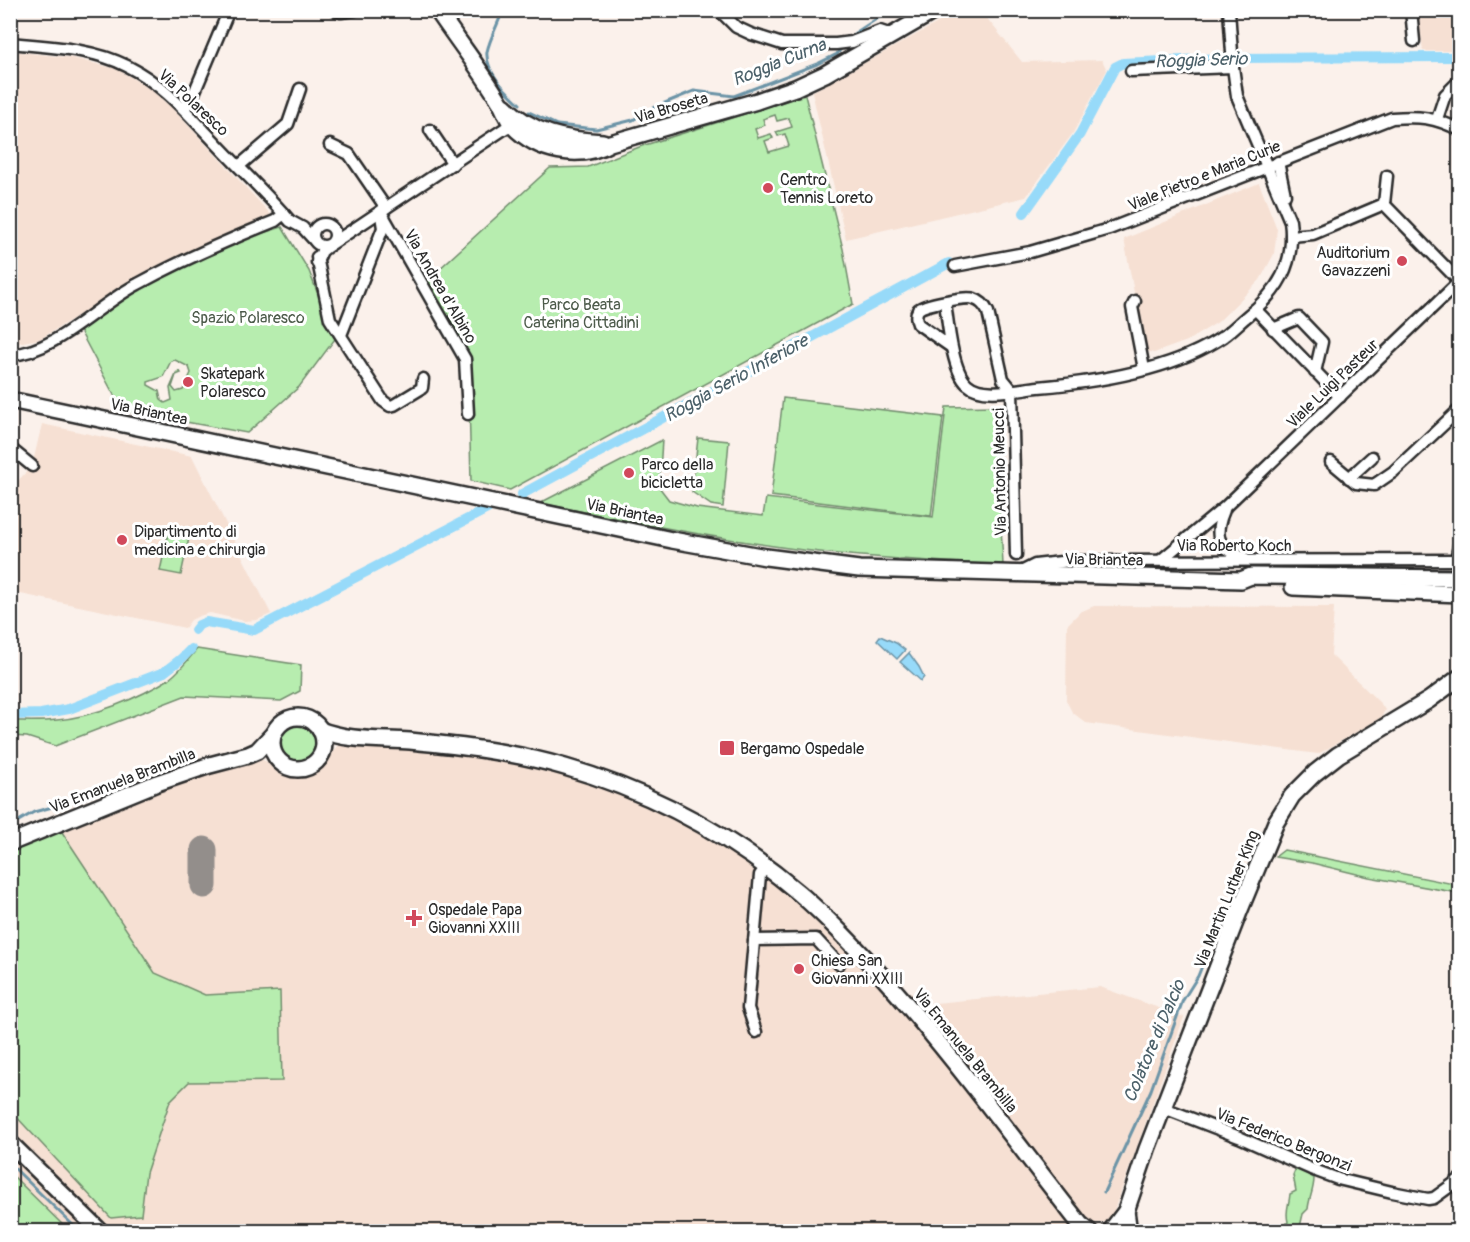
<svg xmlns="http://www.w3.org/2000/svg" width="1470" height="1242" viewBox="0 0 1470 1242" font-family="Pangolin,sans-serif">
	<rect width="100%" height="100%" fill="#fbf1eb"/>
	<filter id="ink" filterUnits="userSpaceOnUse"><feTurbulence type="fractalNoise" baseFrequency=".0167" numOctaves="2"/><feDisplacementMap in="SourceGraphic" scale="12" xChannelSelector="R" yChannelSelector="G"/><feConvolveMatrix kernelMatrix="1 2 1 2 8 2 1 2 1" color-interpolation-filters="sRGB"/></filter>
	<g filter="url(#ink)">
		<g fill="#f6e0d3">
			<path d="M 961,10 L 981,11 L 1022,62 L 1102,60 L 1107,70 L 1073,133 L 1026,197 L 846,239 L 812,92 Z"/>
			<path d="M 1418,11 L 1459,11 L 1459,51 L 1423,51 Z"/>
			<path d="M 11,51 L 72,58 L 117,69 L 150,89 L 172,108 L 275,219 L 210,242 L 133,282 L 40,339 L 11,344 Z"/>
			<path d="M 1259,183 L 1277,229 L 1274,254 L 1260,280 L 1218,322 L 1187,341 L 1154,353 L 1145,351 L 1124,239 Z"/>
			<path d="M 42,424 L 192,456 L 271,614 L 257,620 L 245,621 L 210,613 L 199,616 L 191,620 L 185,628 L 11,592 L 10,489 L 32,466 Z"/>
			<path d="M 1094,606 L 1334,607 L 1331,655 L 1381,704 L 1385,710 L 1381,718 L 1318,754 L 1086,723 L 1072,712 L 1066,700 L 1067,625 L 1080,612 Z"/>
			<path d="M 387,742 L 488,754 L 599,781 L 623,796 L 674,815 L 718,839 L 925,1004 L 1100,987 L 1184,1017 L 1110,1221 L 1094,1224 L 1086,1231 L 69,1231 L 11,1174 L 10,849 L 189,776 L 260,759 L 272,764 L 284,774 L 317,770 L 338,746 Z"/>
		</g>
		<g fill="#b7edaf" stroke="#718c6d" stroke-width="1.5" fill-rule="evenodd">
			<path d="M 805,95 L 843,249 L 853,304 L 510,490 L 471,481 L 468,357 L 425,282 L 550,168 L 588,167 L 642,146 ZM 775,115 L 777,121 L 789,118 L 792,127 L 776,132 L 778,136 L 785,134 L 789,146 L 769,152 L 765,141 L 773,138 L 771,134 L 758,138 L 755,129 L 765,125 L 763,119 Z"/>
			<path d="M 282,227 L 309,271 L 335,339 L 299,387 L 247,433 L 119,410 L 115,397 L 78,327 L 134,292 L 215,248 ZM 175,360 L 189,367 L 191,373 L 183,390 L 176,392 L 172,387 L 176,375 L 181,373 L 179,371 L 177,372 L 170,388 L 172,400 L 165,403 L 161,400 L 159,391 L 148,385 L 148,382 L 163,377 L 171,361 Z"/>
			<path d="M 783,398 L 943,417 L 931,516 L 771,496 Z"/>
			<path d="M 995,406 L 1003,565 C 942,562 881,559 820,552 C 726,541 633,522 540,503 L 662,440 L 659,487 L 669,500 L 697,508 L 763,516 L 766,498 L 933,517 L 946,407 Z"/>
			<path d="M 698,438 L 729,441 L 723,507 L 711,505 L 692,492 Z"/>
			<path d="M 168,534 L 189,538 L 181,575 L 160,571 Z"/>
			<path d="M 197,649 L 301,665 L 300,691 L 281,701 L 184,696 L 55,746 L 27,737 L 11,736 L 11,721 C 26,721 42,722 57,720 C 93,717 139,698 169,679 C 180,671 189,659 197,649 Z"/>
			<circle cx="298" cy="743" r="20"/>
			<path d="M 60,829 L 155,973 L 205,995 L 280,991 L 282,1081 L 189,1082 L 170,1101 L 146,1173 L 141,1215 L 111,1218 L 11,1111 L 11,851 Z"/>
			<path d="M 1284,850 L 1459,885 L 1459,893 L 1369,877 L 1312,863 L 1275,857 Z"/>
			<path d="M 1296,1168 L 1314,1178 C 1314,1190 1309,1198 1308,1209 L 1303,1214 L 1299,1231 L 1283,1231 L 1282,1228 L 1288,1222 C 1285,1210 1289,1206 1290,1194 L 1296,1191 L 1293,1175 Z"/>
			<path d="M 10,1174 L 11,1174 L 69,1231 L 11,1231 Z"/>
		</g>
		<g fill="#97daf9" stroke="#6c94a7" stroke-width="1.5">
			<path d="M 880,636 L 896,643 L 905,650 L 897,659 L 877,640 Z"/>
			<path d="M 909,653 L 919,667 L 924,677 L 921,681 L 900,662 Z"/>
		</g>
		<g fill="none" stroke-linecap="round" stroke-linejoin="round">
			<g stroke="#6c94a7" stroke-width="3">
				<path d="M 503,10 C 499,22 489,40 487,52 C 485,72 507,92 520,104"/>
				<path d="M 849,39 L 852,35 L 890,10"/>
				<path d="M 529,112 L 557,125 L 596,129 L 633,120 L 648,110 L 694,91 L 734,96 L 817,64 L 837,54 L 843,46"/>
				<path d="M 10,826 L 34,812 L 85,798 L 179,757"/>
				<path d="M 10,1164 L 80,1232"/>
				<path d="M 1104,1192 L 1151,1090 L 1183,1000 L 1198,976 L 1228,901"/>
			</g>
			<g stroke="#97daf9" stroke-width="10">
				<path d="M 1024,213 L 1080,134 L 1115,67 L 1123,63 L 1223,58 L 1460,57"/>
				<path d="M 522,494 L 949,263"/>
				<path d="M 195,630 L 199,625 L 206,622 L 254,630 L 489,508"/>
				<path d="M 10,715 L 41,714 L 69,709 L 164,672 L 181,659 L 191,649"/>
			</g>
			<path stroke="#938e8b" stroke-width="27" d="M 204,850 L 204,885"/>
			<defs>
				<g id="street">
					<path d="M 336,10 L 341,12 L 355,10"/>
					<path d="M 719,10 L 736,27 L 751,34 L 782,44 L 836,44 L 852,42 L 880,31 L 892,35"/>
					<path d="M 1411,10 L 1414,41"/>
					<path d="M 10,43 C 49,47 92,48 127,66 C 163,84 187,113 214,141 C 239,168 266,193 290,221 L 303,228 L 313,239"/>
					<path d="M 1131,71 L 1233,67"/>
					<path d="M 184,109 L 192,98 L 229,10"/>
					<path d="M 1437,119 L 1445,95 L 1460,80"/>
					<path d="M 430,130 L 453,164"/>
					<path d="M 330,145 L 349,154 L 386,208"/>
					<path d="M 1278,162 L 1285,195"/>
					<path d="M 239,166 L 288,124 L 300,89"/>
					<path d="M 1387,176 L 1384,204 L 1459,281"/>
					<path d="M 381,212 L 465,359 L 468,414"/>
					<circle cx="324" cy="235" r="11"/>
					<path d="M 1291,236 L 1313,234 L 1384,204"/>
					<path d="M 317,257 L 330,319 L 383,401 L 390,406 L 394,405 L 422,388 L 423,379"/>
					<path d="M 317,262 L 322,251 L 327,247 L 507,127 L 516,123"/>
					<path d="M 955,266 L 1030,252 L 1109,229 L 1392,118 C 1420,116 1434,117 1460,130"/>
					<path d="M 1135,301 L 1132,307 L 1144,369"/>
					<path d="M 945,302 C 948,323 952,370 967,384 C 982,398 1018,389 1038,387 C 1098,382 1174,370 1224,336 C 1231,331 1238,324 1245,318 C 1278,292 1296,264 1290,221 L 1237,96 L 1233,67 L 1229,10"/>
					<path d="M 1256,310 L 1340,397"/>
					<path d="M 1273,329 L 1299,318 L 1322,342 L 1315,372"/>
					<path d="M 341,335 L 383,228 L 381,215"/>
					<path d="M 951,347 L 918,324 C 916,319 915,315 918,310 C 923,304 967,296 974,299 C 981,301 985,306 988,312 L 1003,379 L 1012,390"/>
					<path d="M 10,355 C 57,352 97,305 138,284 C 182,260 228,240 275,221 L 284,214"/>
					<path d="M 1012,390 L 1016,555"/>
					<path d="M 10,448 L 32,466"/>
					<path d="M 1331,462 L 1356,483 L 1374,485 L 1393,472 L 1460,409"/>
					<path d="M 1349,478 L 1372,457"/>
					<path d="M 1224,510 C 1213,536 1217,547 1244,558"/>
					<path d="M 1161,560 L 1225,507 L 1460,281"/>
					<path d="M 1456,560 L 1460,541"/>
					<path d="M 1021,572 L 1035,565 L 1070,561 L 1460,560"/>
					<path d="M 754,940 L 816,939 L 839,964"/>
					<path d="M 756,1032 L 748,1008 L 760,875 L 766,867"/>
					<path d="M 1164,1108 L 1239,1137 L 1311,1169 L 1338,1179 L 1392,1192 L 1428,1199 L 1434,1198 L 1460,1179"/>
				</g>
				<g id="secondary">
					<path d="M 437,10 C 458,41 481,70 500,102 C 504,109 507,119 513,126 C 537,151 579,161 610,143 L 757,101 L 795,88 L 825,74 L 936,10"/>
					<path d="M 504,106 C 533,134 564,140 603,142"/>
					<path d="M 10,400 L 672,540 L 766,557 L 859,569 L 1241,580 L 1251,576 L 1460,578"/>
					<path d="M 1293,587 L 1460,594"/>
					<circle cx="298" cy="743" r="26"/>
					<path d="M 320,730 C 348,741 380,739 410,741 C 462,746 514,752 565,767 C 651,792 731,835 799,893 C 828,918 854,946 880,974 C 951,1053 1014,1140 1080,1224 L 1090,1232"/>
					<path d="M 10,843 L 157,783 L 210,765 L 248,755 L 257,751 L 274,733"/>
					<path d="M 10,1143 L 101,1232"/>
					<path d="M 1126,1211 L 1129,1232"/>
					<path d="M 1110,1232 L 1126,1211 L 1147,1149 L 1239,912 L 1276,822 L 1292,796 L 1315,773 L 1338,755 L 1429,700 L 1460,677"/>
				</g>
			</defs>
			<use href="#street" stroke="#2b2b2b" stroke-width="15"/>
			<use href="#secondary" stroke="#2b2b2b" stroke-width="20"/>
			<use href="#street" stroke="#fff" stroke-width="10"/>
			<use href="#secondary" stroke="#fff" stroke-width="15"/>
		</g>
	</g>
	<g fill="#d1495b" stroke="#fff" stroke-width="2">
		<circle cx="768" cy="188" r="6"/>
		<circle cx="1402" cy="261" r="6"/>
		<circle cx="188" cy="382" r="6"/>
		<circle cx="629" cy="473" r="6"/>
		<circle cx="122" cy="540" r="6"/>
		<rect x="719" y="740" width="16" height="16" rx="3"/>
		<path d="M411 909h6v6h6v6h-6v6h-6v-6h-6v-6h6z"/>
		<circle cx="799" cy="969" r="6"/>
	</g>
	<g text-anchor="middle" stroke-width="6" stroke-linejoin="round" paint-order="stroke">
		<g font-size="16" fill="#2b2b2b" stroke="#fff">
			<text transform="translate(194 102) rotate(43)" y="6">Via Polaresco</text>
			<text transform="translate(671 107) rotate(-16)" y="6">Via Broseta</text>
			<text transform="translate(1204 175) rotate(-22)" y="6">Viale Pietro e Maria Curie</text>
			<text transform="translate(441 286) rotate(60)" y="6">Via Andrea d'Albino</text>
			<text transform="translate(1332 383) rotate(-44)" y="6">Viale Luigi Pasteur</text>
			<text transform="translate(149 411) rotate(12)" y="6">Via Briantea</text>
			<text transform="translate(999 472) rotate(-91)" y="6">Via Antonio Meucci</text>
			<text transform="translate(625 511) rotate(12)" y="6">Via Briantea</text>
			<text x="1234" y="551">Via Roberto Koch</text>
			<text transform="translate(1104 559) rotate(1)" y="6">Via Briantea</text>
			<text transform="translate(122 780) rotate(-21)" y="6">Via Emanuela Brambilla</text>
			<text transform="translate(1226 899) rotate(-68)" y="6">Via Martin Luther King</text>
			<text transform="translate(966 1050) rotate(51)" y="6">Via Emanuela Brambilla</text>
			<text transform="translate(1284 1139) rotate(22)" y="6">Via Federico Bergonzi</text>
		</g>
		<g font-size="16" fill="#2b2b2b" stroke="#fff" text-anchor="start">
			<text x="780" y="185">Centro<tspan x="780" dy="18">Tennis Loreto</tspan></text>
			<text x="1390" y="258" text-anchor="end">Auditorium<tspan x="1390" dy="18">Gavazzeni</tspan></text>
			<text x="200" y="379">Skatepark<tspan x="200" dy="18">Polaresco</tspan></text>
			<text x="641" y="470">Parco della<tspan x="641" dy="18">bicicletta</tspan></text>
			<text x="134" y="537">Dipartimento di<tspan x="134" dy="18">medicina e chirurgia</tspan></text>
			<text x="740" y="754">Bergamo Ospedale</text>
			<text x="428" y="915">Ospedale Papa<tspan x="428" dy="18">Giovanni XXIII</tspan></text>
			<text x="811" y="966">Chiesa San<tspan x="811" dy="18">Giovanni XXIII</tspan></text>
		</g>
		<g font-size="16" fill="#4e5c4c" stroke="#fff">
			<text x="581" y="310">Parco Beata<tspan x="581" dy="18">Caterina Cittadini</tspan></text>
			<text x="248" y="323">Spazio Polaresco</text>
		</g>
		<g font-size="18" font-style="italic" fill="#4b6069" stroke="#fff">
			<text transform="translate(1201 60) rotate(-2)" y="6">Roggia Serio</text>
			<text transform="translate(779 62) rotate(-22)" y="6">Roggia Curna</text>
			<text transform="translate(736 378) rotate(-29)" y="6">Roggia Serio Inferiore</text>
			<text transform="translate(1154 1041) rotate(-67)" y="6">Colatore di Dalcio</text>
		</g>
	</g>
	<rect width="1470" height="1242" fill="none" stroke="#fff" stroke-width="36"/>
	<rect x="18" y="18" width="1434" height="1206" fill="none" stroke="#2b2b2b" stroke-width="2" filter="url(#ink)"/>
</svg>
